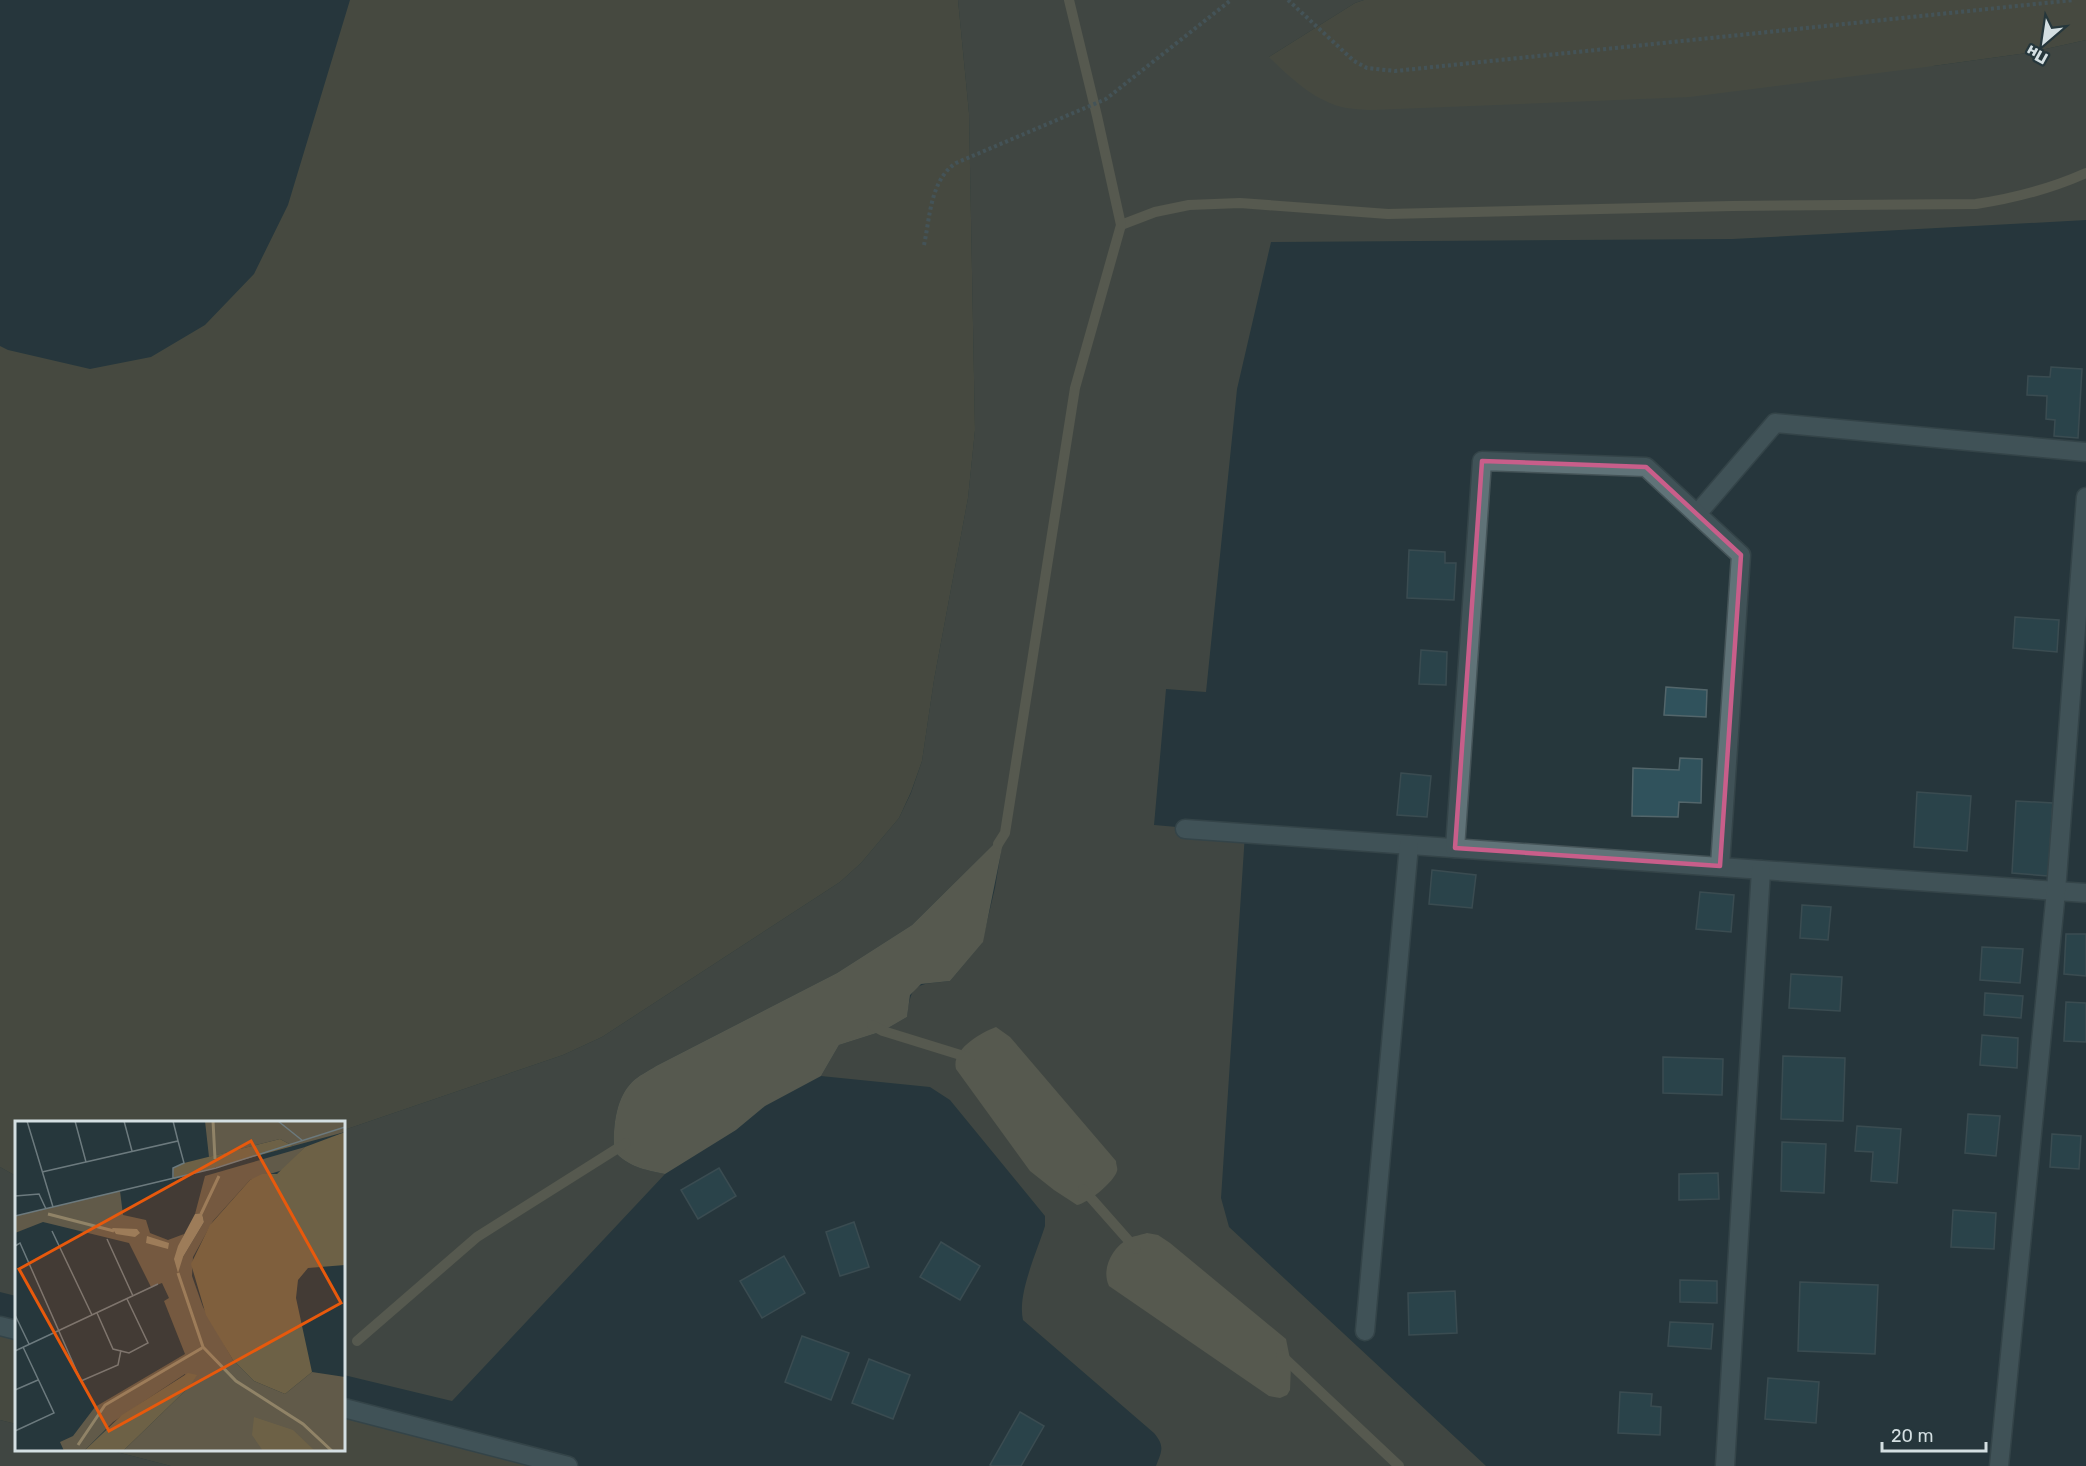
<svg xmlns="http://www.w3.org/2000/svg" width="2086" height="1466" viewBox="0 0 2086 1466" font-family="Rubik,sans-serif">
	<rect width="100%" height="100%" fill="#26373c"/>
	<g fill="#615a49">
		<path d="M 958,0 L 1364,0 L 1355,3 L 1269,57 L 1933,66 L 2027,53 L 2086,40 L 2086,220 L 1732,239 L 1271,242 L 1237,389 L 1206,692 L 1166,689 L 1154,825 L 1245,833 L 1221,1198 L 1229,1227 L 1486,1466 L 1156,1466 C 1162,1451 1165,1446 1154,1433 L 1023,1320 C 1017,1294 1037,1252 1045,1226 L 1045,1216 L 950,1100 L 930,1087 L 821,1076 L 839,1045 L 883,1031 L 907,1017 C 911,981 917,985 950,981 L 982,943 L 995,888 L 1004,834 L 912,925 L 837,973 L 656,1066 C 648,1071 638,1076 632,1082 C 615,1099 613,1129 614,1151 C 628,1167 645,1170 665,1174 L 452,1401 L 344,1375 L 344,1130 L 563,1055 L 602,1037 L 840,882 L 861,863 L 899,818 L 911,793 L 922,761 L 934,680 L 968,498 L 975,430 L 969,113 Z"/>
		<path d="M 0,1167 L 16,1176 L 16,1296 L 0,1292 Z"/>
		<path d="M 0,1420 L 16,1424 L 16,1450 L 109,1450 L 171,1466 L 0,1466 Z"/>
	</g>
	<g fill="#6d6146">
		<path d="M 350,0 L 958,0 L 969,113 L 975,430 L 968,498 L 934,680 L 922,761 L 911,792 L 899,818 L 861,863 L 840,882 L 602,1037 L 563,1055 L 344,1130 L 344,1122 L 16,1122 L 16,1176 L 0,1167 L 0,346 L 8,350 L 90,369 L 151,357 L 205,325 L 254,274 L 288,205 Z"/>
		<path d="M 1364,0 L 2086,0 L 2086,40 L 2027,53 L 1933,66 L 1689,97 L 1370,110 C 1361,109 1350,109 1342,107 C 1312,99 1290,77 1269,57 L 1355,3 Z"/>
		<path d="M 0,1326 L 16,1330 L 16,1424 L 0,1420 Z"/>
		<path d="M 344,1409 L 568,1466 L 171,1466 L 109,1450 L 344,1450 Z"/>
	</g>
	<g fill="#908367">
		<path d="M 1005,833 L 983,942 L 950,981 L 921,984 L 910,995 L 907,1017 L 883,1031 L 839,1045 L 821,1076 L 765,1106 L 736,1130 L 665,1174 C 645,1170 628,1167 614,1151 C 613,1129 615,1099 632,1082 C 638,1076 648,1071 656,1066 L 837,973 L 912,925 Z"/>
		<path d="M 996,1027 L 1010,1037 L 1116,1161 C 1116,1165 1118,1168 1117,1171 C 1114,1182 1088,1203 1077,1205 L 1054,1190 L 1030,1171 L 956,1069 C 951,1050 980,1033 996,1027 Z"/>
		<path d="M 1147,1233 L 1158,1235 L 1170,1243 L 1286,1339 L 1291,1364 L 1290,1390 L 1287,1395 L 1280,1398 L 1269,1396 L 1109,1286 C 1101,1269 1112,1248 1128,1239 C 1133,1236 1141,1235 1147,1233 Z"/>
	</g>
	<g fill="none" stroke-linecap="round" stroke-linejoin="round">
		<g stroke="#908367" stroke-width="10">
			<path d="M 1121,225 L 1155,212 L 1189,205 L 1240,203 L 1388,214 L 1732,206 L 1976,204 C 2016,198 2050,189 2086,173"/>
			<path d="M 998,844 L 1005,833 L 1075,388 L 1121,225 L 1097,116 L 1069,0"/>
			<path d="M 872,1025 L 883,1031 L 967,1057 L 970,1060"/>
			<path d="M 1083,1189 L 1136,1249"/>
			<path d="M 357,1341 L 477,1237 L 626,1143"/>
			<path d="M 1281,1355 L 1399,1466"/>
		</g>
	</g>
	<g fill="#30525c" stroke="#53666b" stroke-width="1.5">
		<path d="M 2051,367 L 2082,369 L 2078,438 L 2054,436 L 2055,420 L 2046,419 L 2047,396 L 2027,395 L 2028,376 L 2050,377 Z"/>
		<path d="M 1409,550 L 1445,552 L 1445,563 L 1456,563 L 1454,600 L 1407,598 Z"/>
		<path d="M 2015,617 L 2059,620 L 2057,652 L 2013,648 Z"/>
		<path d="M 1421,650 L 1447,652 L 1446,685 L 1419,684 Z"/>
		<path d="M 1666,687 L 1707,690 L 1706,717 L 1664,715 Z"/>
		<path d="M 1680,758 L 1702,759 L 1701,803 L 1679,802 L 1678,817 L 1632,816 L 1633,768 L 1679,770 Z"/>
		<path d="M 1401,773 L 1431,776 L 1427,817 L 1397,815 Z"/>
		<path d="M 1917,792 L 1971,796 L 1967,851 L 1914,847 Z"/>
		<path d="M 2016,801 L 2053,803 L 2048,876 L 2012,873 Z"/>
		<path d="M 1432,870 L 1476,875 L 1472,908 L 1429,904 Z"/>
		<path d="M 1700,892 L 1734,895 L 1731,932 L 1696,929 Z"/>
		<path d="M 1802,905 L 1831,907 L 1828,940 L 1800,938 Z"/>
		<path d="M 2066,934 L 2086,934 L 2086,976 L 2064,974 Z"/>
		<path d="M 1982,947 L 2023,949 L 2020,983 L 1980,980 Z"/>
		<path d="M 1791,974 L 1842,977 L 1840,1011 L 1789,1008 Z"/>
		<path d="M 1985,993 L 2023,996 L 2021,1018 L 1984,1015 Z"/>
		<path d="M 2066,1002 L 2086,1003 L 2086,1042 L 2064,1041 Z"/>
		<path d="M 1982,1035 L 2018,1038 L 2017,1068 L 1980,1065 Z"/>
		<path d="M 1783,1056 L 1845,1058 L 1843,1121 L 1781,1119 Z"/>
		<path d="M 1663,1057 L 1723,1059 L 1722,1095 L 1663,1093 Z"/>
		<path d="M 1968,1114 L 2000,1116 L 1996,1156 L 1965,1153 Z"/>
		<path d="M 1857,1126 L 1901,1129 L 1897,1183 L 1871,1181 L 1873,1152 L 1855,1151 Z"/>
		<path d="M 2052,1134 L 2081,1136 L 2079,1169 L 2050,1167 Z"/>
		<path d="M 1782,1142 L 1826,1144 L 1824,1193 L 1781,1191 Z"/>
		<path d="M 719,1168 L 736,1196 L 698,1219 L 681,1190 Z"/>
		<path d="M 1718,1173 L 1719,1199 L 1679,1200 L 1679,1174 Z"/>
		<path d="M 1953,1210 L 1996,1213 L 1994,1249 L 1951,1247 Z"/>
		<path d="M 854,1222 L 869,1267 L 840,1276 L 826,1232 Z"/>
		<path d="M 941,1242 L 980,1266 L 960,1300 L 920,1277 Z"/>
		<path d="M 784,1256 L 805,1293 L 762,1318 L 740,1281 Z"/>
		<path d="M 1680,1280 L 1717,1281 L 1717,1303 L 1680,1302 Z"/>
		<path d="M 1800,1282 L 1878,1285 L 1875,1354 L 1798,1351 Z"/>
		<path d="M 1455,1291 L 1457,1333 L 1409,1335 L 1408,1293 Z"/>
		<path d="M 1670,1322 L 1713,1324 L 1711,1349 L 1668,1346 Z"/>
		<path d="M 802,1336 L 849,1353 L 831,1400 L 785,1382 Z"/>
		<path d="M 869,1359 L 910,1375 L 893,1419 L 852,1403 Z"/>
		<path d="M 1768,1378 L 1819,1382 L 1816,1423 L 1765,1419 Z"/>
		<path d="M 1620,1392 L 1652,1394 L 1651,1406 L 1661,1407 L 1660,1435 L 1618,1433 Z"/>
		<path d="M 1020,1412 L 1044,1426 L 1021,1466 L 992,1466 L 990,1465 Z"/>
	</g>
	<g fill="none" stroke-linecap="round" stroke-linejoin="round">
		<defs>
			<g id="street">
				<path d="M 1697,514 L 1775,423 L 2086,452"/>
				<path d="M 1185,829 L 2086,893"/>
				<path d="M 1455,848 L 1482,461 L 1646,467 L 1741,555 L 1720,866"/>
				<path d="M 1365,1331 L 1409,845"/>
				<path d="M 1725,1466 L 1761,870"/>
				<path d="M 1999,1466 L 2056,891 L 2086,497"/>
			</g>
			<g id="secondary">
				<path d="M 0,1326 L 16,1330"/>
				<path d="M 344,1408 L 568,1466"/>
			</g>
		</defs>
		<use href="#street" stroke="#455458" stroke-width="21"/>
		<use href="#secondary" stroke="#455458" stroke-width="21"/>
		<g stroke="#68777b" stroke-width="4" stroke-dasharray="3 3" stroke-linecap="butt">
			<path d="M 1288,0 L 1354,61 L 1367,68 L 1395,71 L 2074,0"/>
			<path d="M 924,245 C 930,218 930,180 956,163 L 1106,99 L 1231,0"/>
		</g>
		<use href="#street" stroke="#607378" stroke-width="18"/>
		<use href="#secondary" stroke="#607378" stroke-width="18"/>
	</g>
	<path d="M0 0H2086V1466H0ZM 1482,461 L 1646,467 L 1741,555 L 1720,866 L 1455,848 Z" fill="#26373c" fill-opacity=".55" fill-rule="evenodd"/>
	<path fill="none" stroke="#c85e8a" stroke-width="4.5" stroke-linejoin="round" d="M 1482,461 L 1646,467 L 1741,555 L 1720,866 L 1455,848 Z"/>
	<g transform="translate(15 1121)">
		<rect width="330" height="330" fill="#26373c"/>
		<path d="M 190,0 L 330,0 L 330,11 L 278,25 L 265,18 L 194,36 ZM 290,26 L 268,49 L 235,59 L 198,100 L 178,136 L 177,155 L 188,186 L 218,239 L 239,260 L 270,273 L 297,251 L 330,256 L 330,330 L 108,330 L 175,265 L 170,253 L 98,301 L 69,330 L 49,330 L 45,321 L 58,315 L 80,286 L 170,233 L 149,180 L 154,177 L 147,162 L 136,166 L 114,122 L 28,101 L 0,112 L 0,95 L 105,70 L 108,94 L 131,99 L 135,112 L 153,119 L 169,113 L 163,130 L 168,136 L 189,101 L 187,92 L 180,93 L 190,55 Z" fill="#615a49"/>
		<path d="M 330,11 L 330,144 L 293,147 L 283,159 L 281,177 L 297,251 L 270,273 L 239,260 L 218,239 L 191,194 L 176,143 L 195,104 L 235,59 L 247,53 L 262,53 L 290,26 ZM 265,18 L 278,25 L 159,58 L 158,47 L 169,42 ZM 173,252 L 182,254 L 175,265 L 108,330 L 69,330 L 107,294 ZM 239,296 L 278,309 L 300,330 L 248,330 L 237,314 Z" fill="#6d6146"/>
		<path d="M 187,92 L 189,101 L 168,136 L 163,152 L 159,138 L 163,125 L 180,93 ZM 97,107 L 122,108 L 125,112 L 120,116 L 101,113 ZM 132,115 L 154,122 L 153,128 L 131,122 Z" fill="#908367"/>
		<path fill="none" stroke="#908367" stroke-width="3" d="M 198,0 L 200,38M 33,93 L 99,110M 186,93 L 204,55M 163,152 L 188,226 L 221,260 L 288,303 L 317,330M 63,324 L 90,284 L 187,227"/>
		<path fill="none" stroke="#6c7a7e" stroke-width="1.5" d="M 12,0 L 38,86M 60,0 L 71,41M 109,0 L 117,30M 158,0 L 163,20M 263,0 L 288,20M 27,51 L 163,20 L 169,42 L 158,47 L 158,58M 0,75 L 24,73 L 31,88M 0,95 L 201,47 L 330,6M 37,110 L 77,194M 92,118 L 118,175M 0,125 L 5,122 L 66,260 L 103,244 L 106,229M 82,192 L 98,228 L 114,232 L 133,222 L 112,178M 0,194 L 14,223M 0,230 L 143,163M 0,269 L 23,259M 0,310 L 39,292 L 8,226"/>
		<path fill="#e8590c" fill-opacity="0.15" stroke="#e8590c" stroke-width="3" d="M 236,20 L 326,182 L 94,310 L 4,148 Z"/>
		<rect width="330" height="330" fill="none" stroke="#d4dfe2" stroke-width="3"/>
	</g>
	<g transform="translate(2044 42) rotate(209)" stroke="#26373c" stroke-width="4.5" paint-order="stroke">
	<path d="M0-4.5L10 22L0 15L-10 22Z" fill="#d4dfe2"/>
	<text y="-9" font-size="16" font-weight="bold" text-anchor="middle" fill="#d4dfe2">Пн</text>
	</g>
	<path d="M1882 1442v9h104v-9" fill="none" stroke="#d4dfe2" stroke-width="3"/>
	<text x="1891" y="1442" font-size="18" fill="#d4dfe2" stroke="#26373c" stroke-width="4.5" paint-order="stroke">20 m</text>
</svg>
